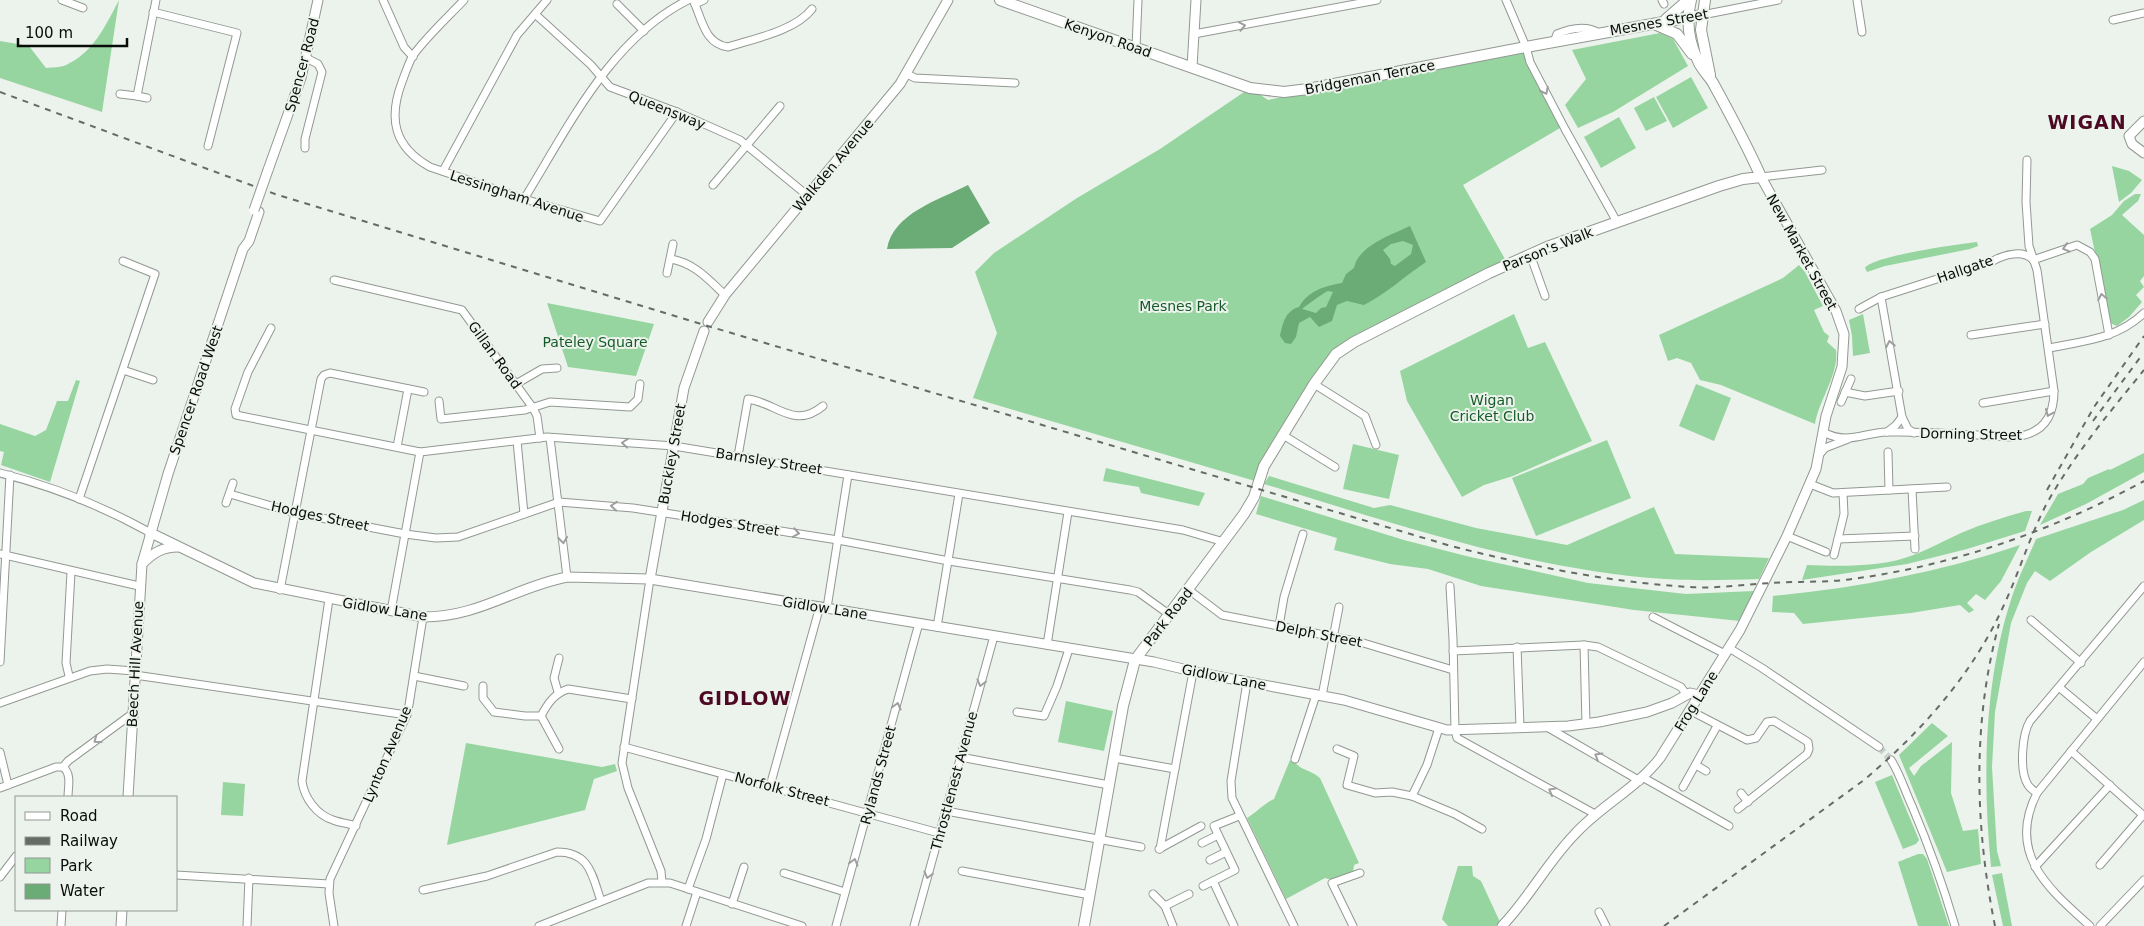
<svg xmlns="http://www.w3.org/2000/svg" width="2144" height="926" viewBox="0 0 2144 926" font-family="'DejaVu Sans',sans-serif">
	<rect width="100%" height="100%" fill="#ecf3ec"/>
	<g fill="#96d59f">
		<path d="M 119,0 L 102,112 L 0,78 L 0,41 L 29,46 L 46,68 C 52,67 60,68 66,65 C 93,53 106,25 119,0 Z"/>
		<path d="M 1660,33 L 1673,39 L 1688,66 L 1613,112 L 1578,128 L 1565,105 L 1586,79 L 1572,50 Z"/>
		<path d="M 1526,47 L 1530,62 L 1560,128 L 1463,185 L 1505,259 L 1354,336 L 1337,348 L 1255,481 L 973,398 L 997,333 L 975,272 L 994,253 L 1077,198 L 1160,149 L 1250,88 L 1268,100 Z"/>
		<path d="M 1691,77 L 1708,108 L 1673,128 L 1656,97 Z"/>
		<path d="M 1654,97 L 1667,121 L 1646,131 L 1634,108 Z"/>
		<path d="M 1619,117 L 1636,148 L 1601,168 L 1584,137 Z"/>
		<path d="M 2112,166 L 2129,171 L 2142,180 L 2131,193 L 2119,202 Z"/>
		<path d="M 2135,194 L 2141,194 L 2138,201 L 2122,215 L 2144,235 L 2144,276 L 2140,281 L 2144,287 L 2136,295 L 2142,302 L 2129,317 L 2117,326 L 2110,323 L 2090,229 L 2112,215 L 2124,201 Z"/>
		<path d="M 1977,242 L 1978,246 L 1970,249 L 1885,266 L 1867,272 L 1865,268 C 1872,256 1959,244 1977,242 Z"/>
		<path d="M 1799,265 L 1805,272 L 1823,306 L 1814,310 L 1824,332 L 1829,336 L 1827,342 L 1836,350 C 1839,375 1819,399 1815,424 L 1721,385 L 1700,380 L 1691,363 L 1677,358 L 1668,361 L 1659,335 L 1783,278 Z"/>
		<path d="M 547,303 L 654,324 L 636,376 L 568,367 Z"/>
		<path d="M 1514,314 L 1528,348 L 1545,342 L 1592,441 L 1513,476 L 1484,485 L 1462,497 L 1407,401 L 1400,371 Z"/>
		<path d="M 1863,314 L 1870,353 L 1853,356 L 1852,336 L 1849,320 Z"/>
		<path d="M 76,380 L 80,381 L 50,482 L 1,465 L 4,452 L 0,451 L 0,424 L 35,436 L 46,430 L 57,401 L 68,401 Z"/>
		<path d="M 1696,384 L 1731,398 L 1714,441 L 1679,426 Z"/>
		<path d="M 1607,440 L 1631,498 L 1536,536 L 1512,478 Z"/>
		<path d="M 1353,444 L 1399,455 L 1389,499 L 1343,489 Z"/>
		<path d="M 2144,453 L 2144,472 L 2086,504 L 2040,525 L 2058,494 L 2083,484 L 2088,478 L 2109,469 L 2110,470 Z"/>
		<path d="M 1106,468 L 1205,493 L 1199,506 L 1141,493 L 1139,487 L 1103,481 Z"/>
		<path d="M 1269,476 L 1374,508 L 1390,505 L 1476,528 L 1567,545 L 1654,507 L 1675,554 L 1769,558 L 1759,579 C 1728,580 1696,581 1665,579 C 1528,570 1394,523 1264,484 Z"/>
		<path d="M 1261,496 L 1404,540 L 1466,556 L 1588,583 L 1686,594 L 1754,591 L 1740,621 L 1634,610 L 1481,586 L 1428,569 L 1390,564 L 1334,550 L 1337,538 L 1256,514 Z"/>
		<path d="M 2144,500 L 2144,520 L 2091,552 L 2050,581 L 2035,571 L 2027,583 L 2011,623 L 1995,712 L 1992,767 L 1997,851 L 2001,866 L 1991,867 C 1982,777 1984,674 2015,588 C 2021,572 2029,556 2036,539 L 2123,510 Z"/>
		<path d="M 2026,511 L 2032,511 L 2025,531 L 1967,549 L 1907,564 L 1802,580 L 1807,565 C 1834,566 1871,567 1898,560 C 1920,554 1940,543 1961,533 C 1982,524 2004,517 2026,511 Z"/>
		<path d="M 2020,545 L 2001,581 L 1985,600 L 1976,594 L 1967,603 L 1974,610 L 1969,613 L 1960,605 L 1911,613 L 1803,624 L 1794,613 L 1772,612 L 1773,596 C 1857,588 1940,572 2020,545 Z"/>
		<path d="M 1066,701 L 1113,711 L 1104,751 L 1058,742 Z"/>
		<path d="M 1932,723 L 1948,736 L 1909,768 L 1914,776 L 1921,766 L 1952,742 L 1951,793 L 1963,831 L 1978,829 L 1981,864 L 1947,872 L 1899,755 Z"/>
		<path d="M 466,743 L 602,767 L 615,764 L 617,771 L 594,779 L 585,810 L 447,845 Z"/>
		<path d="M 1290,760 C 1295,762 1296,764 1300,767 C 1307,771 1313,772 1320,778 L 1359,863 L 1354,865 L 1353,872 L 1332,880 L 1325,878 L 1286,899 L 1247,818 C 1257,812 1263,804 1274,799 Z"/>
		<path d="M 1892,775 L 1919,840 L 1916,844 L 1903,849 L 1875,782 Z"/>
		<path d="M 223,782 L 245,784 L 243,816 L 221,815 Z"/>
		<path d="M 1918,854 L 1923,854 L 1927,859 L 1949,926 L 1918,926 L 1898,862 Z"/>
		<path d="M 1458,866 L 1472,866 L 1473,876 L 1481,881 L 1500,922 L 1496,926 L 1448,926 L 1442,919 Z"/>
		<path d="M 2002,873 L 2012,926 L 2003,926 L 1992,875 Z"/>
	</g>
	<g fill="#6bab76" fill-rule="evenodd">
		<path d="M 968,185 L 990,223 L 952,248 L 887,249 C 893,213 939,200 968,185 Z"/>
		<path d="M 1410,226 L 1426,262 C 1405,276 1386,294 1364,305 L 1347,301 L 1337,305 L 1332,321 L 1319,327 L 1310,317 L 1299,323 L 1296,337 L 1291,344 L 1285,343 L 1280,336 C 1283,323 1285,311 1299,307 C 1308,291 1324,286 1342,283 L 1346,274 L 1354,268 C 1358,246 1391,235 1410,226 ZM 1403,241 L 1413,245 L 1411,254 L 1395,266 L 1391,264 L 1390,259 L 1383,250 L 1391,244 ZM 1328,291 L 1333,292 L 1326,307 L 1321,308 L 1316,313 L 1302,309 C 1304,307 1325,292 1328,291 Z"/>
	</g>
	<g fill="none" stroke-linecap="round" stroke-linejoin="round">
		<path stroke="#cad0ca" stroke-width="7" stroke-dasharray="7 3.5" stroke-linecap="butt" d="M 1879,747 L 1891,760"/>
		<defs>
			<g id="minor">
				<path d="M 62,0 L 83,8"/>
				<path d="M 383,0 L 404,47 L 413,57"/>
				<path d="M 464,0 C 449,16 424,39 412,57 C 408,65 405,74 402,82 C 388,119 394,147 430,167 L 524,199 L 600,221 L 677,112"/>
				<path d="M 693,0 C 702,18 704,44 728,47 C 753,39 795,31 812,9"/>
				<path d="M 1506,0 L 1526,47 L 1530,62 L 1565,129 L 1617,222"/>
				<path d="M 1662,0 L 1664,4"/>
				<path d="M 1857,0 L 1862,32"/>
				<path d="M 617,4 L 644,31"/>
				<path d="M 695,4 L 704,0"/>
				<path d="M 153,12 L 237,33 L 208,146"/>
				<path d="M 535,14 L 591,65 L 610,87 L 677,112 L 740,140 L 808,196"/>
				<path d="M 1702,15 L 1778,0"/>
				<path d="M 2113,20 L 2144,13"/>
				<path d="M 1194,34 L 1377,0"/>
				<path d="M 1554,42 L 1557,34 C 1571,28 1586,25 1599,33"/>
				<path d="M 1136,48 L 1138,0"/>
				<path d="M 907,74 L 915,78 L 1015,83"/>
				<path d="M 120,94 L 137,96 L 156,0"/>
				<path d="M 137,96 L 147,98"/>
				<path d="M 305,148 L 305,139 L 322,72 L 318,64 L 306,58"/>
				<path d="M 443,171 L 517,35 L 547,0"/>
				<path d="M 1761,177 L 1822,170"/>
				<path d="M 713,185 L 780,106"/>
				<path d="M 524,199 C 568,128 610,39 688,0"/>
				<path d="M 1530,254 L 1545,296"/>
				<path d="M 671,259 C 694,263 708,279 725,295"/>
				<path d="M 2033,260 L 2077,245 L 2090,252 L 2095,259 L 2109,335"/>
				<path d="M 667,273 L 673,244"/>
				<path d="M 334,280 L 462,310 L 533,408 L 537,416 L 540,438"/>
				<path d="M 1881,297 L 1902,417 L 1908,429 L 1914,433"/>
				<path d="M 1859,309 L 1881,297 L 1993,261 C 2003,255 2023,249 2033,260"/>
				<path d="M 271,328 L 248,372 L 235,409 L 236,415 L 420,452 L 547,437 L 674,446 L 1183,530 L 1224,542"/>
				<path d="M 1971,335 L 2045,324"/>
				<path d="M 2049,348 C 2084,341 2117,339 2144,313"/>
				<path d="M 123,370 L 153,380"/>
				<path d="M 516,384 L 542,369 L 557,368"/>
				<path d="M 1314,384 L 1365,416 L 1376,445"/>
				<path d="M 1845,392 L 1865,396 L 1899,391"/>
				<path d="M 439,401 L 441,419 L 525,410 L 550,402 L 630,407 L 638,399 L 640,384"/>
				<path d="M 1841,402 L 1851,379"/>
				<path d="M 1983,403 L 2054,391"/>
				<path d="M 1823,432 C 1848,445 1862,433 1887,432 C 1929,431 1971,435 2012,437 C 2041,435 2054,419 2054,391 L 2037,270 L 2029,246 L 2026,202 L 2027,160"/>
				<path d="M 1887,432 L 1896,425 L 1902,417"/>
				<path d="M 1283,435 L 1335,467"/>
				<path d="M 550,438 L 567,577"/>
				<path d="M 517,441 L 524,514"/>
				<path d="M 397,447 L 408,389"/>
				<path d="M 1888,452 L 1889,490"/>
				<path d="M 1819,455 L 1825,448 L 1848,439"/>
				<path d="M 738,456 L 748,399 C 777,403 794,430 823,406"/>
				<path d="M 0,473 C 52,486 102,506 149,532"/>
				<path d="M 1810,484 L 1833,493 L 1947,487"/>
				<path d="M 1912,489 L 1915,549"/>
				<path d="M 230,494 L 295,513 L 405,534 L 436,538 L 458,537 L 559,502 L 633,508 L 838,540 L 949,561 L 1130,590 L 1138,592 L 1170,615"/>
				<path d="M 79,499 L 155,274 L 123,261"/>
				<path d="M 226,503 L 233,483"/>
				<path d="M 1787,536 L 1826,552"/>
				<path d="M 1838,539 L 1915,536"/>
				<path d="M 0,554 L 139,586"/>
				<path d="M 1834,555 L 1844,514 L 1843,493"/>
				<path d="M 650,579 L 622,763 L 628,788 L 661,871 L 662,882"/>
				<path d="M 1450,586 L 1453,639 L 1455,730 L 1457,738 L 1595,814"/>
				<path d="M 280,590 L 321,379 L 324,375 L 330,373 L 424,392"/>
				<path d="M 1189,590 L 1222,615 L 1360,642 L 1453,670"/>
				<path d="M 329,599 L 302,781 C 304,798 317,815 333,820 C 340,823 348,823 356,826"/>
				<path d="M 827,608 L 848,475"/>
				<path d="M 391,611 L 420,452"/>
				<path d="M 1653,617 L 1725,654"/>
				<path d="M 2031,620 L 2081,663"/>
				<path d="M 1279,626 L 1284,597 L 1303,534"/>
				<path d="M 937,627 L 959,494"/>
				<path d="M 1047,645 L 1068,512"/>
				<path d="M 1584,645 L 1586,724"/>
				<path d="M 1517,647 L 1520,727"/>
				<path d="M 1729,648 L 1762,668 L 1879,747"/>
				<path d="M 1453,651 L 1584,645 L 1598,647 L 1681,687 L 1686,694"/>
				<path d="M 0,662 L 10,475"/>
				<path d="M 135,675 L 407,715"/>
				<path d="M 69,676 L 66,663 L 71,572"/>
				<path d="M 414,676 L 464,686"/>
				<path d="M 1247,682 L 1231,781 L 1232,798 L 1294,926"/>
				<path d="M 483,686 L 483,698 L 494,712 L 525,716 L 541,716 C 548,703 554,694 568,689 L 632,699"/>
				<path d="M 2060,688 L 2097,719"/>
				<path d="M 558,692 L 554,678 L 559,658"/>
				<path d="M 1322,696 L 1339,607"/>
				<path d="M 0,703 L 90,671 L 107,669 L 135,671"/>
				<path d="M 1689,710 L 1747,740 L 1756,738 L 1767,722 L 1774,721 L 1808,742 L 1809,749 L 1807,754 L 1738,809"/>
				<path d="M 1017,712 L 1044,716 L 1057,686 L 1069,649"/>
				<path d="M 541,716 L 559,749"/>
				<path d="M 1547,727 L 1640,781"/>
				<path d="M 624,747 L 939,833"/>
				<path d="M 1337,749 L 1354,756 L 1347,785 L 1375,793 L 1392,792 L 1412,796 L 1427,765 L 1439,728"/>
				<path d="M 2071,751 L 2144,816"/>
				<path d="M 0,752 L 8,785"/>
				<path d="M 960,757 L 1109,785"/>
				<path d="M 1114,758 L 1175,769"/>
				<path d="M 1295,759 L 1316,695"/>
				<path d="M 1891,760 C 1900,774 1905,791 1912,806 C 1929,846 1943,885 1955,926"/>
				<path d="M 1696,765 L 1706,771"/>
				<path d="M 63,767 L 68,761 L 132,714"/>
				<path d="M 63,767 C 72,774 68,787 68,797"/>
				<path d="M 1644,778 L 1729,826"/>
				<path d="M 770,786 L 820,606"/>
				<path d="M 1683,787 L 1717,726"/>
				<path d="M 0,788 L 56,767 L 63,767"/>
				<path d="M 1741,793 L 1748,802"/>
				<path d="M 2037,793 L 2144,662"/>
				<path d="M 1412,796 L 1455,814 L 1482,829"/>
				<path d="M 946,811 L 1141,847"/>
				<path d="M 1202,843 L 1218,835"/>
				<path d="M 1159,849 L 1201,826"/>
				<path d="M 1160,849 L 1193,672"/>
				<path d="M 1210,860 L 1226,852"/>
				<path d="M 2100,865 L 2143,815"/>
				<path d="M 2035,867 L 2110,785"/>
				<path d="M 962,871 L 1090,895"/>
				<path d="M 784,873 L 845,892"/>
				<path d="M 176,875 L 329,884"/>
				<path d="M 0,877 L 16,856"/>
				<path d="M 1213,881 L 1234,926"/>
				<path d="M 1203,886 L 1235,870 L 1214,826 L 1239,816"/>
				<path d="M 688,889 L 706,839 L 723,774"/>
				<path d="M 423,890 L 487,876 L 557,852 C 590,852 592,875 601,901"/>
				<path d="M 1153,894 L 1165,906 L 1173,926"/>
				<path d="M 732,904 L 744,867"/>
				<path d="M 1165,906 L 1189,894"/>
				<path d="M 1599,912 L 1606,926"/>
				<path d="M 61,926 L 62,910"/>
				<path d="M 247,926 L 249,878"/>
				<path d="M 334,926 L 329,893 L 330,879 L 405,719 L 409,705 L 423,617"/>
				<path d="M 539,926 L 648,883 L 670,883 L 802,926"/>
				<path d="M 686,926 L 697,892"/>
				<path d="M 836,926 L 919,623"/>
				<path d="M 914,926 L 994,636"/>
				<path d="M 1353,926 L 1332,883 L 1360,873"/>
				<path d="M 2090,926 C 2049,889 2006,854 2037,793 C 2034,791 2030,788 2028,785 C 2019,771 2022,734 2030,721 L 2144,586"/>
				<path d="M 2100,926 L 2144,880"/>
			</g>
			<g id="tertiary">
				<path d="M 1192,67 L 1196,0"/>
				<path d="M 2144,121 L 2129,136 L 2132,144 L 2144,153"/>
				<path d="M 268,170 L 301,78 L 318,0"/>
				<path d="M 708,322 L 725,295 L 900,84 L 948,0"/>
				<path d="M 149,532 L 254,583 L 423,617 C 480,617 515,587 567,577 L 650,579 L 1154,662 L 1200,673 L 1344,700 L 1447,730 L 1568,726 L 1599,722 L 1647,712 L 1672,703 L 1690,693 L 1699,695"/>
				<path d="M 142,564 C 153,553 162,547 178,547"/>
				<path d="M 650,579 L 684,388 L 704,331"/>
				<path d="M 128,797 L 142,564 L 168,474 L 243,249 L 249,241 L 259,212"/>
				<path d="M 121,926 L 122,910"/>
				<path d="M 1502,926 C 1529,898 1547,863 1574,835 C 1600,806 1636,789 1660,758 L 1740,630 L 1787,536 L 1816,469 L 1826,416 L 1842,367 L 1844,334 L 1836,311 L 1761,177"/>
			</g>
			<g id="secondary">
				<path d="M 1000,0 L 1250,88 L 1284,92 L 1308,89 L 1526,47 L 1702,15"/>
				<path d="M 1705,0 L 1701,30 L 1710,75"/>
				<path d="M 1666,19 L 1688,0"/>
				<path d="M 1654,24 L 1677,34 L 1692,54"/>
				<path d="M 1084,926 L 1123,706 L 1135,660 L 1244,514 L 1254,497 L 1264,466 L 1314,384 L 1336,354 L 1354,342 L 1489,273 L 1547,247 L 1719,186 L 1743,179 L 1761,177 C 1747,145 1730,114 1713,83 C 1709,76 1701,69 1698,61 C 1689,42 1686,20 1691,0"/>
			</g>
		</defs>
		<use href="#minor" stroke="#929892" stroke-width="9"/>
		<use href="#tertiary" stroke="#929892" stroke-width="11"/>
		<use href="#secondary" stroke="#929892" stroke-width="12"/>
		<use href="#minor" stroke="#fff" stroke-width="7"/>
		<use href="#tertiary" stroke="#fff" stroke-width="9"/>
		<use href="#secondary" stroke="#fff" stroke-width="10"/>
		<g stroke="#676b67" stroke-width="2" stroke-dasharray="6 6" stroke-linecap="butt">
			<path d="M 0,92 L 275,194 L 701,324 L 1451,546 C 1530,566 1608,582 1689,587 C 1716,589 1745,584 1772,583 C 1801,581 1831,583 1859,578 C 1958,564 2056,529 2144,481"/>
			<path d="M 2093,421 L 2142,355"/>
			<path d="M 2047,490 L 2094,407 L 2144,336"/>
			<path d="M 1664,926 L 1864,780 C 1921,732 1972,675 2003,607 C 2019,573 2029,538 2046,505 C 2073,456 2109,413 2144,370"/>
			<path d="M 1995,926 C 1975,827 1972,722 1999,624"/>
		</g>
		<defs>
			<path id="tertiary-bridge" d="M 254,210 L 268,170"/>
		</defs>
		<use href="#tertiary-bridge" stroke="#929892" stroke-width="11" stroke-linecap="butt"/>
		<use href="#tertiary-bridge" stroke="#fff" stroke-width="9"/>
	</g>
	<defs><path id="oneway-chevron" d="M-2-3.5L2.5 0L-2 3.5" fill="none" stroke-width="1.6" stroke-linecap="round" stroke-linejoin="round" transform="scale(1.25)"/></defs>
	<g stroke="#9d9e9d">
		<use href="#oneway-chevron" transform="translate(1242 26) rotate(-11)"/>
		<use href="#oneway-chevron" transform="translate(1545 91) rotate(63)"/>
		<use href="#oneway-chevron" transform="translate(2066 248) rotate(163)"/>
		<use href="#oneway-chevron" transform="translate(2102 297) rotate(-101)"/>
		<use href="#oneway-chevron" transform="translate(1890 344) rotate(-101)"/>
		<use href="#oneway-chevron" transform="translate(2049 413) rotate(113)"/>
		<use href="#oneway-chevron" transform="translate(625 443) rotate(-175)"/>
		<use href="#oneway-chevron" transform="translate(614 506) rotate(-175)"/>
		<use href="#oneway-chevron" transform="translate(796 533) rotate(9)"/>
		<use href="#oneway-chevron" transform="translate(563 540) rotate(84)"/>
		<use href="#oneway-chevron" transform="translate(981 683) rotate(105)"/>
		<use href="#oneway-chevron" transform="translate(897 706) rotate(-75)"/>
		<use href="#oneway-chevron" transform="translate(97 740) rotate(144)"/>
		<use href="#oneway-chevron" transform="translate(1598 756) rotate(-149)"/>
		<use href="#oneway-chevron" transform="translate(1552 791) rotate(-151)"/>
		<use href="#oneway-chevron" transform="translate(854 862) rotate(-74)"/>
		<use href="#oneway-chevron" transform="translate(928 875) rotate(105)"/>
	</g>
	<g text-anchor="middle" stroke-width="4" stroke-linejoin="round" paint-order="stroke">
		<g font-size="14" fill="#0a0c0a" stroke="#ecf3ec">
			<text transform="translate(1659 22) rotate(-10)" y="5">Mesnes Street</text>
			<text transform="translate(1108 38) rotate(19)" y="5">Kenyon Road</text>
			<text transform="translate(302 65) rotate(-75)" y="5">Spencer Road</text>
			<text transform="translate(1370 77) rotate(-11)" y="5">Bridgeman Terrace</text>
			<text transform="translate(667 110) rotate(22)" y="5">Queensway</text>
			<text transform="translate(833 165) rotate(-50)" y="5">Walkden Avenue</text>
			<text transform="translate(517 196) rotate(18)" y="5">Lessingham Avenue</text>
			<text transform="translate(1548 249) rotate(-22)" y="5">Parson's Walk</text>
			<text transform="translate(1802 252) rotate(61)" y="5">New Market Street</text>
			<text transform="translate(1965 269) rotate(-19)" y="5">Hallgate</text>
			<text transform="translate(495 355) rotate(54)" y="5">Gillan Road</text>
			<text transform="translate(196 390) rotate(-71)" y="5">Spencer Road West</text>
			<text transform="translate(1971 434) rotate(1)" y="5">Dorning Street</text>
			<text transform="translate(672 454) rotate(-80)" y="5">Buckley Street</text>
			<text transform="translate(769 461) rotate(9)" y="5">Barnsley Street</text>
			<text transform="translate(320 516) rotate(12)" y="5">Hodges Street</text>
			<text transform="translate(730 523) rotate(9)" y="5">Hodges Street</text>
			<text transform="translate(825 608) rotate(9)" y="5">Gidlow Lane</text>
			<text transform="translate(385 609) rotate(9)" y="5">Gidlow Lane</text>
			<text transform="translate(1168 617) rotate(-52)" y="5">Park Road</text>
			<text transform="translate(1319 634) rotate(11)" y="5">Delph Street</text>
			<text transform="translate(135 664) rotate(-87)" y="5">Beech Hill Avenue</text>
			<text transform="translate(1224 677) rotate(11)" y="5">Gidlow Lane</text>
			<text transform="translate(1696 701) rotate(-58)" y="5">Frog Lane</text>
			<text transform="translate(387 754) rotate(-67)" y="5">Lynton Avenue</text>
			<text transform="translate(878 775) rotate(-75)" y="5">Rylands Street</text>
			<text transform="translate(954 781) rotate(-75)" y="5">Throstlenest Avenue</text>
			<text transform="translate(782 789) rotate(15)" y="5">Norfolk Street</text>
		</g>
		<g font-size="14" fill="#155a28" stroke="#ecf3ec">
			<text x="1183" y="311">Mesnes Park</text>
			<text x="595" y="347">Pateley Square</text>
			<text x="1492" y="405">Wigan<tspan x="1492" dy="16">Cricket Club</tspan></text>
		</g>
		<g font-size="19" font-weight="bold" letter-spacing="1" fill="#4d0924" stroke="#ecf3ec">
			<text x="2087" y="129">WIGAN</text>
			<text x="745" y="705">GIDLOW</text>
		</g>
	</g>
	<rect x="15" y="796" width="162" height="115" fill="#ecf3ec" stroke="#929792"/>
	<rect x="25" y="812" width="25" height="8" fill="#ffffff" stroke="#929792"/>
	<text x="60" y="821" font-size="15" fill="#0a0c0a">Road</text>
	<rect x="25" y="837" width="25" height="8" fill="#676b67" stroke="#929792"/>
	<text x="60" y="846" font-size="15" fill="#0a0c0a">Railway</text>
	<rect x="25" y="858" width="25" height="15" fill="#96d59f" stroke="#929792"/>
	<text x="60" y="871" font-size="15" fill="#0a0c0a">Park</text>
	<rect x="25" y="884" width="25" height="15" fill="#6bab76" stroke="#929792"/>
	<text x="60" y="896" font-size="15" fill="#0a0c0a">Water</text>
	<path d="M18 38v8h109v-8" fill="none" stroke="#0a0c0a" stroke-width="2.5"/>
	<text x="25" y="38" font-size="15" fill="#0a0c0a" stroke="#ecf3ec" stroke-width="4" paint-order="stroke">100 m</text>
</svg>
